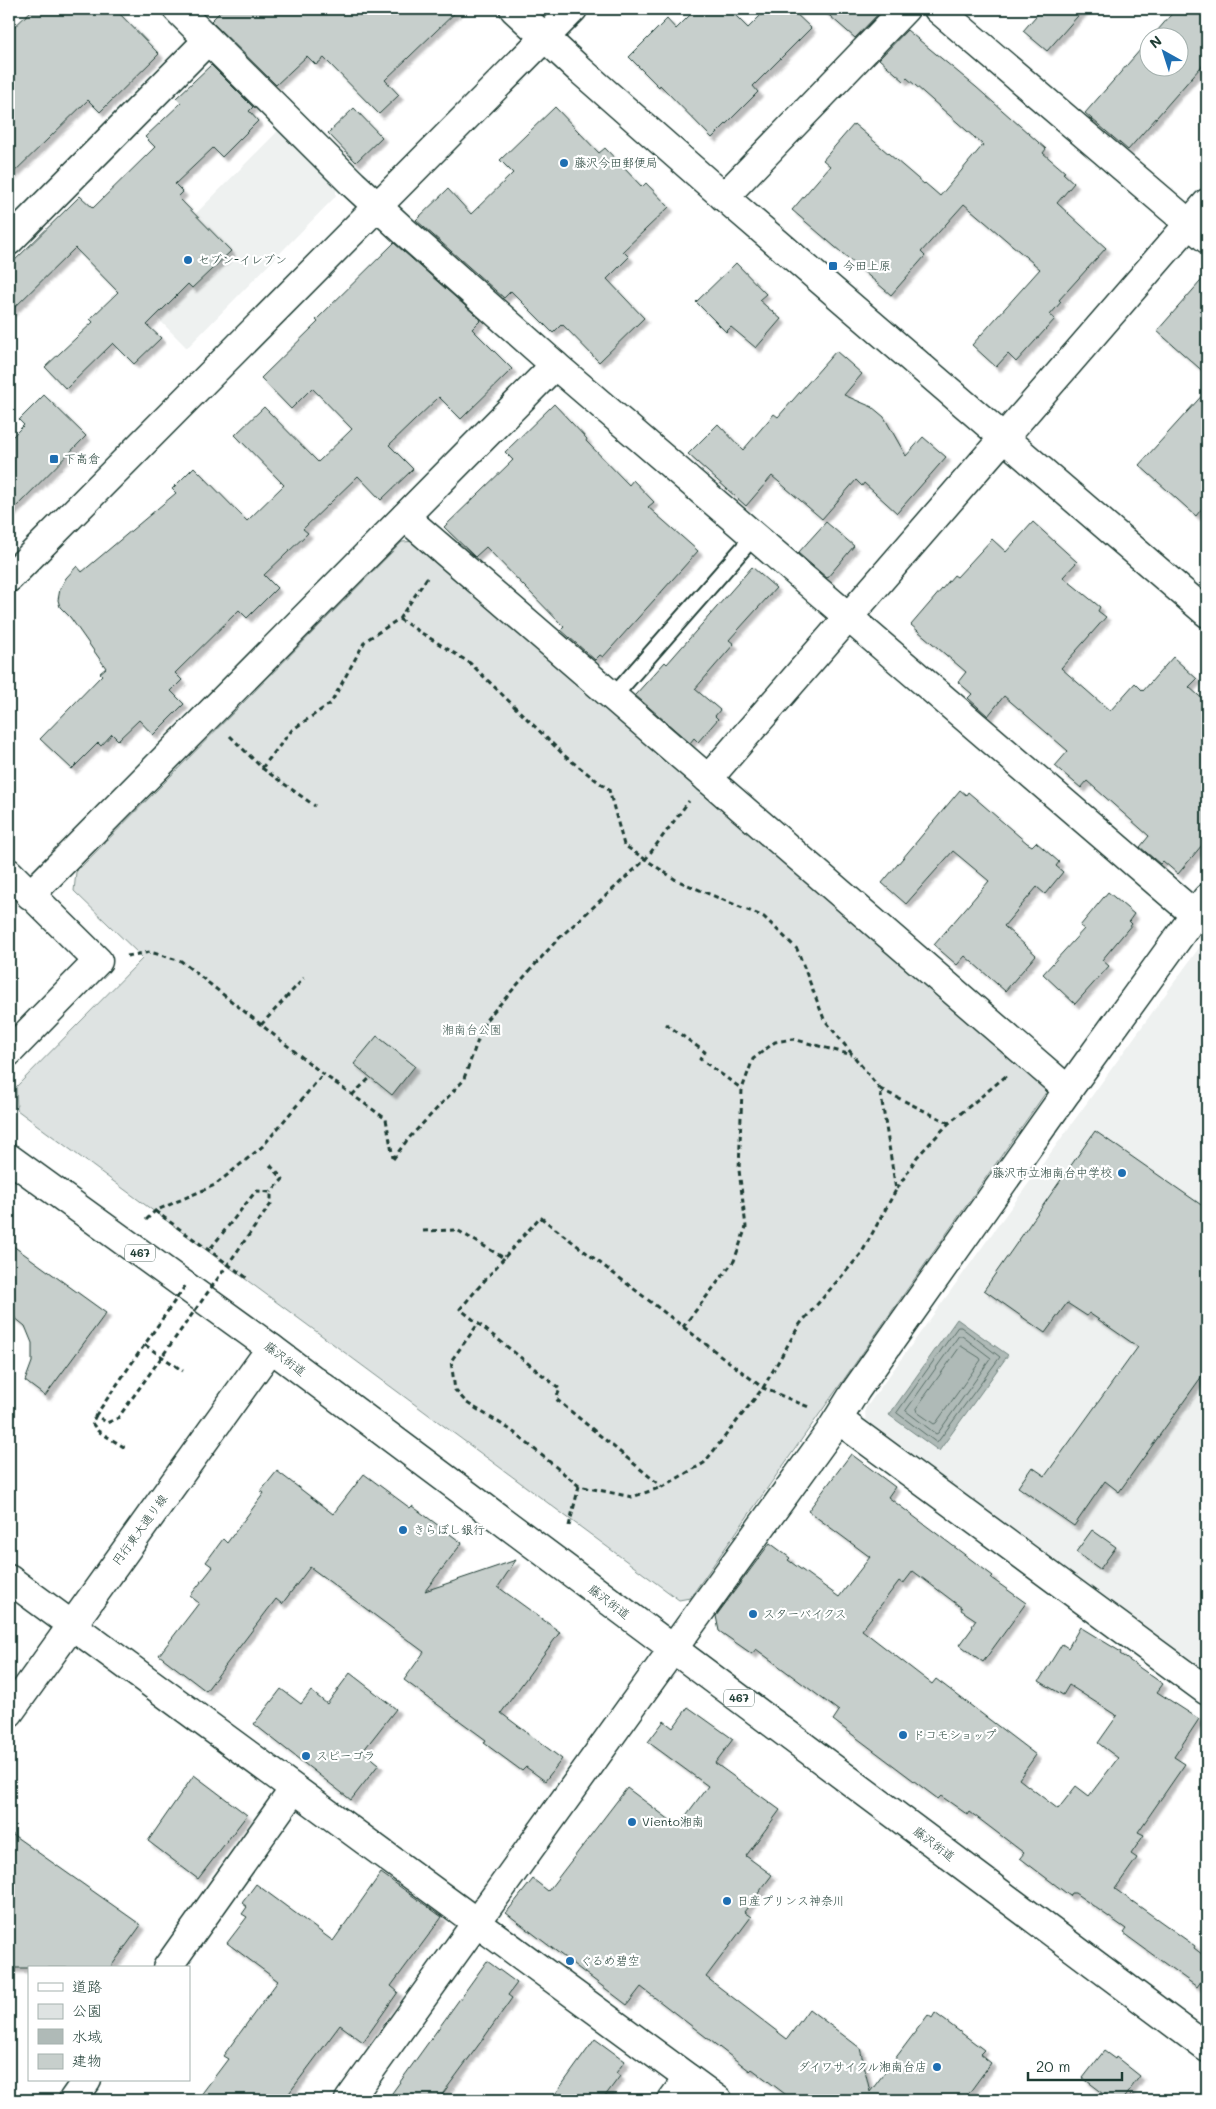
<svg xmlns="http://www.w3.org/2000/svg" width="1216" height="2109" viewBox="0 0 1216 2109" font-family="Mali,'Klee One',sans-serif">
	<defs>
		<filter id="shadow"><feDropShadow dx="4.5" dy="4.5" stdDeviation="1" flood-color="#0004"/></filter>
	</defs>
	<rect width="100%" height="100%" fill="#fff"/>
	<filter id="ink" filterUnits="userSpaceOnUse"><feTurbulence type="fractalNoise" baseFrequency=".02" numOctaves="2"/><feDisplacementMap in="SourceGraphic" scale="10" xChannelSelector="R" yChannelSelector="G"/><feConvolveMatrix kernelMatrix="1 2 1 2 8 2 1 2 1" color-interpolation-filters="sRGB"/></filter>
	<g filter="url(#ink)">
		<g fill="#eef1f0">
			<path d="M 279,130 L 336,183 L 336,196 L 187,348 L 125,285 Z"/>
			<path d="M 1207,937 L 1207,1676 L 866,1425 L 865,1409 Z"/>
		</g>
		<path fill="#dee3e2" stroke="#7e908b" d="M 418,541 L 1049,1088 L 690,1598 L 679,1600 L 17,1110 L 16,1087 L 143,958 L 74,891 L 76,872 L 402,542 Z"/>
		<path fill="#afbab7" stroke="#758883" d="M 957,1319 L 1008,1355 L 939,1451 L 889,1415 Z"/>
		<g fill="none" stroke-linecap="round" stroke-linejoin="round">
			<g stroke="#596f68" stroke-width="1">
				<path d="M 958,1327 L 961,1327 L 1000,1357 L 937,1443 L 897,1413 Z"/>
				<path d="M 959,1336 L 962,1336 L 991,1358 L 938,1433 L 936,1434 L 906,1411 Z"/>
				<path d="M 961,1346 L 980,1358 L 981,1360 L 936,1423 L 934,1424 L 917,1412 L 916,1409 Z"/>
			</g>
		</g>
		<g fill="#c7cfcc" stroke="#1f3d34" filter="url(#shadow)">
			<path d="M 33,9 L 115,9 L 159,54 L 100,112 L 88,100 L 9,177 L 9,32 Z"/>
			<path d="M 223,9 L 459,9 L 385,80 L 399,95 L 379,114 L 324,58 L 316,65 L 307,56 L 276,85 L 211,21 Z"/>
			<path d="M 696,9 L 729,9 L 748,28 L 767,9 L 791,9 L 811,28 L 753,86 L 758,92 L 712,138 L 660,85 L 659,87 L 629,57 L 667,19 L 676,29 Z"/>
			<path d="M 822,9 L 883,9 L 855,38 Z"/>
			<path d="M 1042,9 L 1084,9 L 1047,51 L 1023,31 Z"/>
			<path d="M 1176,9 L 1207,9 L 1207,60 L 1128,150 L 1085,113 L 1148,41 L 1148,68 L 1178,68 L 1178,38 L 1151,38 Z"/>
			<path d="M 907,30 L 976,87 L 1046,149 L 1043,153 L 1065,172 L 1063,173 L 1074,183 L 1057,203 L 1106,248 L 1059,300 L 1061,302 L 1050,315 L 1055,319 L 1016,362 L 1008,354 L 996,367 L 972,345 L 1040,269 L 964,204 L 921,252 L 925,256 L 891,295 L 792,210 L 830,166 L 823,160 L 854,124 L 924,184 L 925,183 L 940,196 L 983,145 L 907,78 L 904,81 L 879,59 Z"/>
			<path d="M 211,65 L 253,107 L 249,111 L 258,121 L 222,157 L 213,148 L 175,184 L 183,192 L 178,197 L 231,251 L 192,288 L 188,284 L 147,325 L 161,338 L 134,364 L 113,343 L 66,389 L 45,367 L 93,322 L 90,319 L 118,292 L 75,248 L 9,313 L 9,266 L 80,196 L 93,208 L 155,147 L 145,137 L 181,103 L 176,98 Z"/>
			<path d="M 555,107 L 599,153 L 605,148 L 642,187 L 646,183 L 669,207 L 623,251 L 629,257 L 607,279 L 644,318 L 599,362 L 562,324 L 553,333 L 511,291 L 504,298 L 416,220 L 448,189 L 471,214 L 513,173 L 500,160 Z"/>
			<path d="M 354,108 L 382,137 L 356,162 L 328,133 Z"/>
			<path d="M 394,243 L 481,320 L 472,329 L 512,369 L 461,419 L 439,397 L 389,445 L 413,469 L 381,500 L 358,476 L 303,529 L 308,533 L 264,575 L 277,588 L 247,618 L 239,610 L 175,673 L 182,680 L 171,691 L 184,704 L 153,735 L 139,720 L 118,740 L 112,734 L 101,746 L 98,743 L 72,769 L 40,739 L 102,675 L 100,673 L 106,668 L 70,617 L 60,607 L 58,600 L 60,589 L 66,578 L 77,566 L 82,572 L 176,493 L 172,489 L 194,467 L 247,521 L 284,485 L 235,435 L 264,407 L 318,462 L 352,429 L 312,388 L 291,409 L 261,378 L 318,322 L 316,320 Z"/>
			<path d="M 736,263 L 766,294 L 759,300 L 781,319 L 756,348 L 731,327 L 726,332 L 696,302 Z"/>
			<path d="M 1207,274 L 1207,375 L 1157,331 Z"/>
			<path d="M 836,351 L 862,374 L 844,395 L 872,407 L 884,417 L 906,456 L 923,437 L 946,457 L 897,513 L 864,483 L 862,486 L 856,480 L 822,519 L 772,476 L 746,506 L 688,454 L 718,424 L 743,450 L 774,414 L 778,417 Z"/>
			<path d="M 1207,390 L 1207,502 L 1196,516 L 1139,465 Z"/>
			<path d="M 44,395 L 86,436 L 9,514 L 9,440 L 24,425 L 19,420 Z"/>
			<path d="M 554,404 L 587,439 L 586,441 L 629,485 L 633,480 L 654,502 L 648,507 L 698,551 L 603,657 L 600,655 L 595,660 L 561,630 L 564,627 L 486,547 L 475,557 L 444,527 L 513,460 L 505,452 Z"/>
			<path d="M 826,522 L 854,546 L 827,578 L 798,553 Z"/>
			<path d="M 1033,522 L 1077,562 L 1063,577 L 1100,607 L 1098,611 L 1106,617 L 1061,668 L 1110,711 L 1135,683 L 1143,691 L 1173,657 L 1197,679 L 1189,687 L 1207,703 L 1207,839 L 1178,874 L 1163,861 L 1160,864 L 1140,847 L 1149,836 L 1087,781 L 1081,788 L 1055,766 L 1068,751 L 1004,696 L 988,716 L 968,698 L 972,694 L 958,682 L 966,672 L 911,625 L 954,575 L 957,577 L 992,539 L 1006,552 Z"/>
			<path d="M 752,567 L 776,588 L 729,640 L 734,644 L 695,689 L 720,710 L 715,716 L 718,719 L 698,742 L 694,738 L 690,743 L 635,695 L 665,662 L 667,664 Z"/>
			<path d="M 960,790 L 966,795 L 968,792 L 1027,843 L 1032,846 L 1036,842 L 1059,862 L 1056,866 L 1063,872 L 1045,894 L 1037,887 L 1004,926 L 1036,955 L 1005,991 L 965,956 L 957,965 L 934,945 L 989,881 L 953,851 L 906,904 L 882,883 Z"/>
			<path d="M 1108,892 L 1134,914 L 1129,921 L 1132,924 L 1102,960 L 1109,966 L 1075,1004 L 1043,974 L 1084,929 L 1080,926 Z"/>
			<path d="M 377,1036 L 415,1066 L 392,1095 L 354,1064 Z"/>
			<path d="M 1095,1131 L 1207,1209 L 1207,1369 L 1119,1492 L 1105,1481 L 1074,1526 L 1018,1487 L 1032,1467 L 1045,1476 L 1138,1347 L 1089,1313 L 1087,1316 L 1067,1303 L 1045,1333 L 984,1290 Z"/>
			<path d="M 9,1243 L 106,1313 L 45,1396 L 25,1381 L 32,1362 L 32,1343 L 25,1326 L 9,1313 Z"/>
			<path d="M 851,1454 L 895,1487 L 888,1497 L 993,1576 L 991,1578 L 1026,1603 L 983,1662 L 960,1645 L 973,1627 L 972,1626 L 976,1620 L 961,1610 L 962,1608 L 913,1571 L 903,1584 L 899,1581 L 862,1630 L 932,1684 L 936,1679 L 1036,1755 L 1019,1779 L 1058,1809 L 1076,1786 L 1089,1796 L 1118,1758 L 1098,1743 L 1117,1716 L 1069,1685 L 1063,1695 L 1039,1681 L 1062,1644 L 1068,1648 L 1080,1627 L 1121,1652 L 1120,1654 L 1163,1684 L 1157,1692 L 1199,1719 L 1174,1757 L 1185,1764 L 1138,1832 L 1144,1835 L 1131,1854 L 1137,1858 L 1115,1889 L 1195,1946 L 1194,1948 L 1207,1958 L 1207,1973 L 1197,1987 L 1123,1933 L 1126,1929 L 1075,1893 L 1072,1893 L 1070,1896 L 1020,1858 L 1024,1853 L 970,1812 L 968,1815 L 941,1796 L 938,1799 L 833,1720 L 839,1711 L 756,1649 L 752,1654 L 719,1631 L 716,1616 L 770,1543 L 790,1558 L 788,1560 L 839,1597 L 870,1557 L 808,1511 Z"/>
			<path d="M 277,1471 L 333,1514 L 364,1474 L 410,1508 L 412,1506 L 462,1543 L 425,1591 L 516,1560 L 498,1587 L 560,1632 L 501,1713 L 562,1759 L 545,1781 L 526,1767 L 522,1771 L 484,1743 L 486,1740 L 404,1680 L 424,1652 L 310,1567 L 282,1604 L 276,1599 L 206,1691 L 159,1655 L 199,1603 L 190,1596 L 213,1567 L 206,1562 L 223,1539 L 227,1543 L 264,1493 L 261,1491 Z"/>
			<path d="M 1092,1530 L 1116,1547 L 1100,1569 L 1076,1552 Z"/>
			<path d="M 350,1673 L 396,1709 L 363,1751 L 379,1764 L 351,1800 L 254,1724 L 281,1689 L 301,1704 L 311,1691 L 327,1704 Z"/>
			<path d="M 688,1707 L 733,1739 L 715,1763 L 780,1810 L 746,1856 L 772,1875 L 744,1912 L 751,1917 L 706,1977 L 787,2039 L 809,2009 L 860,2048 L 870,2092 L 928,2015 L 932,2018 L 935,2013 L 984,2050 L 980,2054 L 991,2063 L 964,2100 L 793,2100 L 752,2069 L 750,2071 L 641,1987 L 627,2005 L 506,1913 L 533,1879 L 548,1891 L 627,1788 L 678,1826 L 708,1786 L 648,1742 L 664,1721 L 673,1728 Z"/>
			<path d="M 194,1775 L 247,1815 L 198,1879 L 148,1841 Z"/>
			<path d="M 9,1832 L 141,1925 L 110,1968 L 9,1968 Z"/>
			<path d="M 381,1873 L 442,1917 L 391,1986 L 398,1992 L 363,2042 L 340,2025 L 284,2100 L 197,2100 L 228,2059 L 223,2056 L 278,1981 L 227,1943 L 247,1917 L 242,1914 L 247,1907 L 242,1903 L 256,1884 L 333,1941 Z"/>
			<path d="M 487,1961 L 517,1983 L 508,1995 L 512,1998 L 483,2039 L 438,2100 L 387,2100 Z"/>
			<path d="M 595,2039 L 625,2061 L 616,2073 L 620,2076 L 602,2100 L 551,2100 Z"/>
			<path d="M 1104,2051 L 1115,2059 L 1116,2057 L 1140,2076 L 1122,2100 L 1112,2100 L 1083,2078 Z"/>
		</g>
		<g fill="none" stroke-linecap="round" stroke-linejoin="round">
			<defs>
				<path id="service" d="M 612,698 L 754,536"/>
				<g id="minor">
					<path d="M 177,9 L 353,184 L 404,231 L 555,365 L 1194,914"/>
					<path d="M 938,9 L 1207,239"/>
					<path d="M 724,197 L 905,9"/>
					<path d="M 9,241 L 208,40"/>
					<path d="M 405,517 L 1068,1090"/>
					<path d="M 708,779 L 1207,203"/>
					<path d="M 30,895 L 555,365"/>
					<path d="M 839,1420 L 1207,1691"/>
					<path d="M 9,1579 L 718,2100"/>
					<path d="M 673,1649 L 829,1433 L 856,1390 L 1068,1090 L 1207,898"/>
					<path d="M 167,1968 L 294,1789"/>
					<path d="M 73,2100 L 87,2080"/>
					<path d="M 672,2100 L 688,2078"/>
				</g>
				<g id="tertiary">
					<path d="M 514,9 L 580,70 L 724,197 L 1207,613"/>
					<path d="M 9,578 L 573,9"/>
					<path d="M 9,873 L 98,961 L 9,1052"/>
					<path d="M 9,1713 L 271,1348"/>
					<path d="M 349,2100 L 673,1649"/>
				</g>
				<path id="trunk" d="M 9,1158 L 271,1348 L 1207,2048"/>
			</defs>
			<use href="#service" stroke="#1f3d34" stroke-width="19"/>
			<use href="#minor" stroke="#1f3d34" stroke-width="31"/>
			<use href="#tertiary" stroke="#1f3d34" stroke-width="31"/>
			<use href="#trunk" stroke="#1f3d34" stroke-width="31"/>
			<g stroke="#1f3d34" stroke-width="3" stroke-dasharray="5 4" stroke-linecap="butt">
				<path d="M 399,619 L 470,663 L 566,757 L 609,790 L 624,845 L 676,880 L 764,917 L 797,949 L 824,1019 L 880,1089 L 896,1190 L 861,1254 L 800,1324 L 763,1388 L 704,1463 L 662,1487 L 632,1497 L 579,1486 L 511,1430 L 467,1403 L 455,1390 L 451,1361 L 478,1324"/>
				<path d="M 230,736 L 262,768 L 292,730 L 331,703 L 365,641 L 399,619 L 429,575"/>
				<path d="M 262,768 L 315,806"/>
				<path d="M 127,956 L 150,952 L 181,961 L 323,1074 L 386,1119 L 393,1158"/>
				<path d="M 666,1024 L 705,1052 L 700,1059 L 742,1089"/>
				<path d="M 261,1025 L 304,978"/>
				<path d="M 880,1089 L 949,1123"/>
				<path d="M 352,1095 L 370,1078"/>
				<path d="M 393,1159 L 408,1139 L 463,1081 L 485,1021 L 557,940 L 645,860 L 689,801"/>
				<path d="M 270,1165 L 283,1179 L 271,1192"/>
				<path d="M 897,1189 L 917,1157 L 949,1123 L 1006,1076"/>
				<path d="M 155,1211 L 247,1278"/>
				<path d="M 146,1220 L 155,1211 L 215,1185 L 263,1146 L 323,1074"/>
				<path d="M 423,1231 L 457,1230 L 504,1258 L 540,1217 L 763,1388 L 811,1408"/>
				<path d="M 504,1258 L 460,1309 L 560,1389 L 556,1399 L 662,1487"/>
				<path d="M 683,1327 L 734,1261 L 746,1227 L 739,1170 L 742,1089 L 753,1059 L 775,1042 L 793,1039 L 852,1055"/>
				<path d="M 145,1345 L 183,1371"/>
				<path d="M 96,1415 L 92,1423 L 98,1431 L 127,1449"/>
				<path d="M 569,1526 L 579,1486"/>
			</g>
			<use href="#service" stroke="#fff" stroke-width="15"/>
			<use href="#minor" stroke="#fff" stroke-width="28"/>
			<use href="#tertiary" stroke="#fff" stroke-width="28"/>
			<use href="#trunk" stroke="#fff" stroke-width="28"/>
			<path stroke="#1f3d34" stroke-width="3" stroke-dasharray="5 4" stroke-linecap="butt" d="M 185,1286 L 96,1415 L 107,1423 L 118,1418 L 271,1204 L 271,1192 L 256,1191 L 210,1249"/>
		</g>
	</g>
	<g fill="#1f6fb2" stroke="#fff" stroke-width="2">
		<circle cx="564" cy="163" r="5"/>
		<circle cx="188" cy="260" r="5"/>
		<rect x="828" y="261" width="10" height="10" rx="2.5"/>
		<rect x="49" y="454" width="10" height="10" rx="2.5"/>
		<circle cx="1122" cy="1173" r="5"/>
		<circle cx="403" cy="1530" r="5"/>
		<circle cx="753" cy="1614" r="5"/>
		<circle cx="903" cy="1735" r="5"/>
		<circle cx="306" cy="1756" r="5"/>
		<circle cx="632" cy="1822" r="5"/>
		<circle cx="727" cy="1901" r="5"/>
		<circle cx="570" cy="1961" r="5"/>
		<circle cx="937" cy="2067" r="5"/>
	</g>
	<g text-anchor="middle" stroke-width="4.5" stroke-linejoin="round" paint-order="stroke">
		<g fill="#fff" stroke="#627771" stroke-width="1">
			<rect x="125" y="1244.5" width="30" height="17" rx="4"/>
			<rect x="724" y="1689.5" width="30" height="17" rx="4"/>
		</g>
		<g font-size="11" font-weight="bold" fill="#1f3d34">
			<text x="140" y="1257">467</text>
			<text x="739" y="1702">467</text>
		</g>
		<g font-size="12" fill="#1f3d34" stroke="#fff" text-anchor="start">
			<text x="574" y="167">藤沢今田郵便局</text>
			<text x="198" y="264">セブン-イレブン</text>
			<text x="843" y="270">今田上原</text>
			<text x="64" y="463">下高倉</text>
			<text x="1112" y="1177" text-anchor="end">藤沢市立湘南台中学校</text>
			<text x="413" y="1534">きらぼし銀行</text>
			<text x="763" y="1618">スターバイクス</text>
			<text x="913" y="1739">ドコモショップ</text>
			<text x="316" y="1760">スピーゴラ</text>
			<text x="642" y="1826">Viento湘南</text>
			<text x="737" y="1905">日産プリンス神奈川</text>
			<text x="580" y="1965">ぐるめ碧空</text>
			<text x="927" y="2071" text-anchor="end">ダイワサイクル湘南台店</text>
		</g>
		<g font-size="12" fill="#455e57" stroke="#fff">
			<text x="472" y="1034">湘南台公園</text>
		</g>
		<g font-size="12" fill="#1f3d34" stroke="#fff">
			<text transform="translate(285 1359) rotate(37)" y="4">藤沢街道</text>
			<text transform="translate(140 1530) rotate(-54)" y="4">円行東大通り線</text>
			<text transform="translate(609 1602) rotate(37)" y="4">藤沢街道</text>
			<text transform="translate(934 1844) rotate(37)" y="4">藤沢街道</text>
		</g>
	</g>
	<rect width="1216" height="2109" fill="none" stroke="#fff" stroke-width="30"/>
	<rect x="15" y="15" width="1186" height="2079" fill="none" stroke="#1f3d34" stroke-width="2" filter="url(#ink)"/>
	<rect x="28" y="1966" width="162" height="115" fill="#ffffff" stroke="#a5b1ae"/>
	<rect x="38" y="1983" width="25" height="8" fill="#ffffff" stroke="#a5b1ae"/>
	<text x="72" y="1992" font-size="15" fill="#1f3d34">道路</text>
	<rect x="38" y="2004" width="25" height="15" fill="#dee3e2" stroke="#a5b1ae"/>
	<text x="72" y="2016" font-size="15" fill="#1f3d34">公園</text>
	<rect x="38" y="2029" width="25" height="15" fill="#afbab7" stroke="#a5b1ae"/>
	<text x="72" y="2042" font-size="15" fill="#1f3d34">水域</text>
	<rect x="38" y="2054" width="25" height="15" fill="#c7cfcc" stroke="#a5b1ae"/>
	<text x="72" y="2066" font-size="15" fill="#1f3d34">建物</text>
	<g transform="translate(1164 52) rotate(321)"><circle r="24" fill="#ffffff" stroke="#a5b1ae"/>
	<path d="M0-4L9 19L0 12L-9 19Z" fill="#1f6fb2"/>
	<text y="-8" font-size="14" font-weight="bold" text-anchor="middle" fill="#1f3d34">N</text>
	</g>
	<path d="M1028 2072v8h94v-8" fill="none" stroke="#1f3d34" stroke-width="2.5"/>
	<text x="1036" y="2072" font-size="15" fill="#1f3d34" stroke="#ffffff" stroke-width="4" paint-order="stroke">20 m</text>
</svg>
